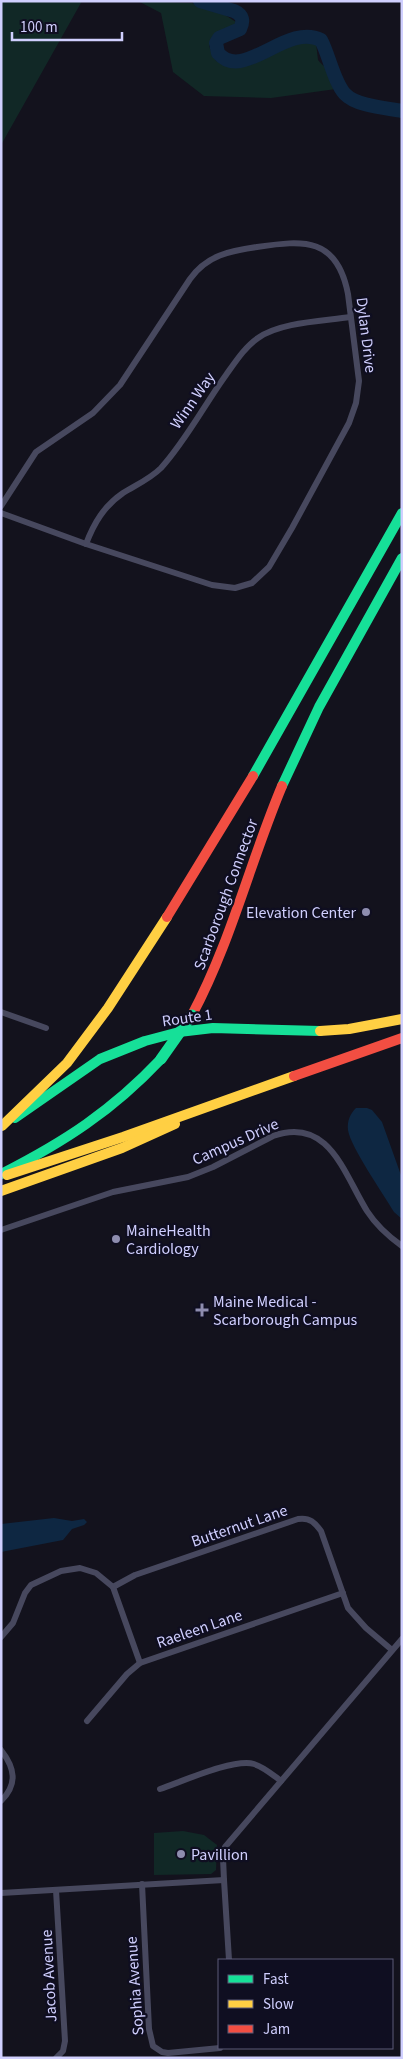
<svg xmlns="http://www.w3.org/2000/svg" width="403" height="2059" viewBox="0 0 403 2059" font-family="'Source Sans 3',sans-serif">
	<rect width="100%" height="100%" fill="#13121d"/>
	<g fill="#112826">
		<path d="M 1,1 L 82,1 L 1,145 Z"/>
		<path d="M 138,1 L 192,3 L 225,15 L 236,22 L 237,27 L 225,32 L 219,31 L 209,46 L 216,61 C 259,79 287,29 316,43 L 318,60 C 326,70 338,73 336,89 L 271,98 L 204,96 L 173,72 L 161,13 Z"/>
		<path d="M 183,1831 L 204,1835 L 217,1845 L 216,1870 L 211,1874 L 154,1875 L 154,1833 Z"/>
	</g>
	<g fill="#0e2742">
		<path d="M 356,1108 L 367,1108 L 372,1110 L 382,1122 L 402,1178 L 402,1219 L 394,1212 C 384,1195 350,1146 348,1130 C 347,1121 350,1114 356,1108 Z"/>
		<path d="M 54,1518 L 72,1521 L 84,1519 L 87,1522 L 84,1525 L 72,1529 L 63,1540 L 1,1552 L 1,1524 Z"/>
	</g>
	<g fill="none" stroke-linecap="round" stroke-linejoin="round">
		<path stroke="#0e2742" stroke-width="14" d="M 200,1 L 234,11 C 243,15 244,21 240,29 L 219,38 L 216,43 L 218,53 C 243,83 287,22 321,40 C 329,55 334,82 345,94 C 356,106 386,108 402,111"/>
		<g stroke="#47485e" stroke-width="6">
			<path d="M 1,506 L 36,452 L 93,413 L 120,385 L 190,279 C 207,255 230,251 257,247 C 304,240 337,237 348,294 L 359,381 L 356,403 L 349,423 L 292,528 L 269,567 L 252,583 L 235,588 L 212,585 L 86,544 L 1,513"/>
			<path d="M 86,544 C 94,523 104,506 123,493 C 136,485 150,479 161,468 C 185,442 205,404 226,375 C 236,361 245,347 258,338 C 280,322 324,321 350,317"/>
			<path d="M 1,1012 L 46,1028"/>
			<path d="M 1,1230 L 113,1192 L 188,1177 L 213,1167 L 273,1136 C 329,1116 344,1174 367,1211 C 376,1225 388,1236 402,1246"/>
			<path d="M 113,1587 L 135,1575 L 298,1519 C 310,1517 315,1523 321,1531 L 348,1608 L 366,1628 L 392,1650"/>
			<path d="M 1,1637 L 13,1623 L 25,1593 L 31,1585 L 61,1571 L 80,1568 L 96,1573 L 113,1587 L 140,1663"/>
			<path d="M 87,1721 L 127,1674 L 140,1663 L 343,1593"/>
			<path d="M 1,1750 C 15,1768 18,1784 1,1801"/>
			<path d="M 160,1789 C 181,1782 234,1758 254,1764 C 264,1767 273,1775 281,1781"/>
			<path d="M 142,1884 L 149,2029 L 153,2046 L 162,2052 L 168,2053 L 220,2048"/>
			<path d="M 1,1893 L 224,1880"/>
			<path d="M 229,1960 L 224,1880 L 223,1858 L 225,1847 L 402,1639"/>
			<path d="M 56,2058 L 63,2051 L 65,2041 L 56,1890"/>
		</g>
		<g stroke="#16e098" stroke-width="10">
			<path d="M 253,776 L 402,513"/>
			<path d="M 282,786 L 319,707 L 402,558"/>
			<path d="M 15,1118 L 100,1059 L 145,1041 L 179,1032 L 213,1028 L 320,1031"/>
			<path d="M 1,1174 C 64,1142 112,1111 161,1059"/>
		</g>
		<g stroke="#ffcf43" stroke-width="10">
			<path d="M 320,1031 L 349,1029 L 402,1019"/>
			<path d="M 2,1126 L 67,1063 L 108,1008 L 167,917"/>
			<path d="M 7,1175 L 123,1137 L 294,1076"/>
			<path d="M 1,1191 L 122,1148 L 175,1124"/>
		</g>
		<g stroke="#f24e42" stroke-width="10">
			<path d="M 167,917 L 253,776"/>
			<path d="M 192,1015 C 231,942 250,862 282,786"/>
			<path d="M 294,1076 L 402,1038"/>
		</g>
		<path stroke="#16e098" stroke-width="11" d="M 161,1059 L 192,1015"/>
	</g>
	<g fill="#8e8daf" stroke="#0f0e21" stroke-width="2">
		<circle cx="366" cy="912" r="5"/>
		<circle cx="116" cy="1239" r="5"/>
		<path d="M199.5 1302.5h5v5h5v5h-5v5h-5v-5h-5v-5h5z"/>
		<circle cx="181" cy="1854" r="5"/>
	</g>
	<g text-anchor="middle" stroke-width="4.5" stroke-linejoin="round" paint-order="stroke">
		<g font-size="16" fill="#d0cffe" stroke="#0f0e21">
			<text transform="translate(367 335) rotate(83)" y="6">Dylan Drive</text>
			<text transform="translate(192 400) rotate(-55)" y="6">Winn Way</text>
			<text transform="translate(225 894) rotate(-70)" y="6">Scarborough Connector</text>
			<text transform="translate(187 1017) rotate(-8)" y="6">Route 1</text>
			<text transform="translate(235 1141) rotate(-24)" y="6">Campus Drive</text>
			<text transform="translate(239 1525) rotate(-19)" y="6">Butternut Lane</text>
			<text transform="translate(199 1628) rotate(-19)" y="6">Raeleen Lane</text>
			<text transform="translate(48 1976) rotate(-93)" y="6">Jacob Avenue</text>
			<text transform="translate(134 1986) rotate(-94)" y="6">Sophia Avenue</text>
		</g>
		<g font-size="16" fill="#d0cffe" stroke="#0f0e21" text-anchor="start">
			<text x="356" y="918" text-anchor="end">Elevation Center</text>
			<text x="126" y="1236">MaineHealth<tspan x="126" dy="18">Cardiology</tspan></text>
			<text x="213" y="1307">Maine Medical -<tspan x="213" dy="18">Scarborough Campus</tspan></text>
			<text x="191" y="1860">Pavillion</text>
		</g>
	</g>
	<rect width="403" height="2059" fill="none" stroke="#d0cffe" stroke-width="5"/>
	<rect x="218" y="1959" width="175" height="90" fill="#0f0e21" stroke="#5c5b79"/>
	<rect x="228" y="1975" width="25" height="8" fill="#16e098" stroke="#5c5b79"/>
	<text x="263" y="1984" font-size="15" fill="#d0cffe">Fast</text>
	<rect x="228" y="2000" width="25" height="8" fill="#ffcf43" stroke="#5c5b79"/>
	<text x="263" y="2009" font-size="15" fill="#d0cffe">Slow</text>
	<rect x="228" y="2025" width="25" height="8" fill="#f24e42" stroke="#5c5b79"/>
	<text x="263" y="2034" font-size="15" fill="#d0cffe">Jam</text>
	<path d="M12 32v8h110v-8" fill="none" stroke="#d0cffe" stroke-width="2.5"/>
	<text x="20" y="32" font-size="15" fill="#d0cffe" stroke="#0f0e21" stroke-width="4" paint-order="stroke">100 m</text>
</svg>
